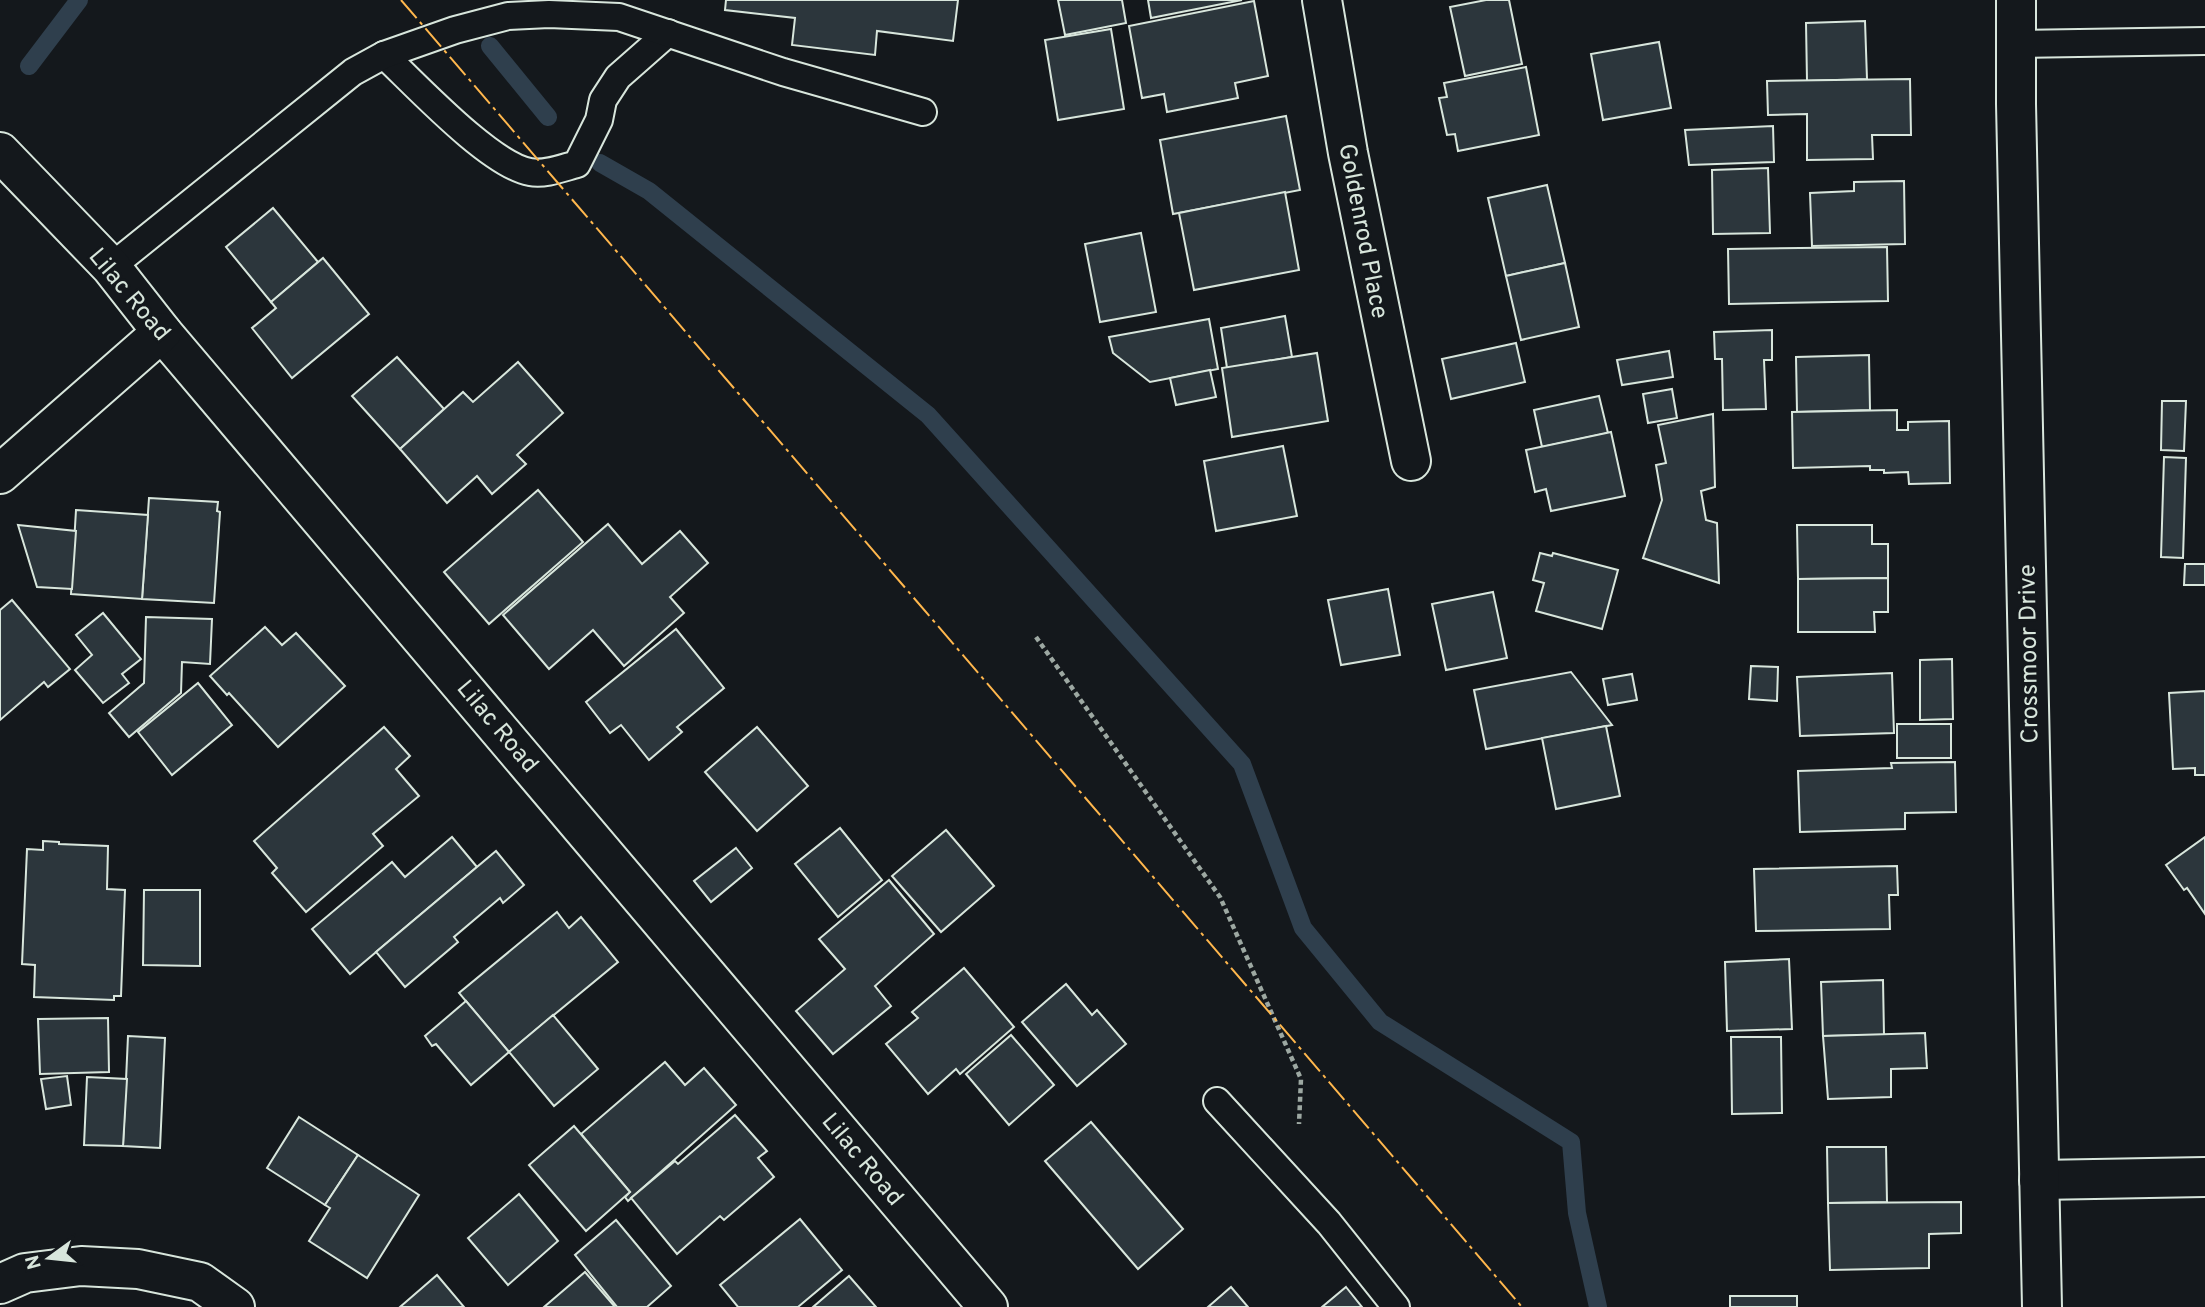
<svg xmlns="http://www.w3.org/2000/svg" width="2205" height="1307" viewBox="0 0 2205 1307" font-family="Overpass,sans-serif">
	<rect width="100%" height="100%" fill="#14181c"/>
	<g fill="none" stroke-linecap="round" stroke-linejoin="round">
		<g stroke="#2f3f4d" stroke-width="18">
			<path d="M 490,46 L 548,117"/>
			<path d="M 29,66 L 79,0"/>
			<path d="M 600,163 L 649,191 L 928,415 L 1242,764 L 1303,928 L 1380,1022 L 1571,1142 L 1577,1213 L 1598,1307"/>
		</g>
	</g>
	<g fill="#2c363c" stroke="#d8e6dc" stroke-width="2">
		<path d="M 726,0 L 958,0 L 953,41 L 877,31 L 875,55 L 792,45 L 795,18 L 725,10 Z"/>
		<path d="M 1058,0 L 1122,0 L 1126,23 L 1065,35 Z"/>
		<path d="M 1148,0 L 1242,0 L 1151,18 Z"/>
		<path d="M 1486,0 L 1509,0 L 1522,64 L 1465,76 L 1450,7 Z"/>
		<path d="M 1254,1 L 1268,76 L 1235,83 L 1238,98 L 1167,112 L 1164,94 L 1142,98 L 1129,26 Z"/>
		<path d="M 1865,21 L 1867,79 L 1807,81 L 1806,23 Z"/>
		<path d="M 1111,29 L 1124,109 L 1058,120 L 1045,40 Z"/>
		<path d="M 1659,42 L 1671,108 L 1603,120 L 1591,54 Z"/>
		<path d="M 1526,67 L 1539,135 L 1458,151 L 1455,134 L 1447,135 L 1439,98 L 1447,97 L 1444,83 Z"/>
		<path d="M 1910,79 L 1911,135 L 1872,135 L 1873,159 L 1807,160 L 1807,114 L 1768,115 L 1767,81 Z"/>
		<path d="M 1286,116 L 1300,190 L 1173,214 L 1160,140 Z"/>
		<path d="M 1773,126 L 1774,162 L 1689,165 L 1685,130 Z"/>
		<path d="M 1768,168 L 1770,233 L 1713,234 L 1712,170 Z"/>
		<path d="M 1904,181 L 1905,244 L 1812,246 L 1810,193 L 1854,191 L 1854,182 Z"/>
		<path d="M 1547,185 L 1565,263 L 1506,276 L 1488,198 Z"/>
		<path d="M 1285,192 L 1299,270 L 1194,290 L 1179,213 Z"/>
		<path d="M 273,208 L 318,262 L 271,302 L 226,247 Z"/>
		<path d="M 1141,233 L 1156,312 L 1100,322 L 1085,244 Z"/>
		<path d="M 1887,247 L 1888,301 L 1729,304 L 1728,249 Z"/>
		<path d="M 323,258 L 369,314 L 292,378 L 252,328 L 276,308 L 271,302 Z"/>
		<path d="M 1565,263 L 1579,327 L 1521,340 L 1506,276 Z"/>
		<path d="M 1285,316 L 1292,357 L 1227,368 L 1221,328 Z"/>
		<path d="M 1209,319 L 1218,369 L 1150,382 L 1113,353 L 1109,337 Z"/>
		<path d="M 1772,330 L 1772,360 L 1764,360 L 1766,409 L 1723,410 L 1722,359 L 1715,359 L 1714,332 Z"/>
		<path d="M 1516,343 L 1525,382 L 1451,399 L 1442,359 Z"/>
		<path d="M 1669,351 L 1673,377 L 1622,385 L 1617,360 Z"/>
		<path d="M 1317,353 L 1328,421 L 1232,437 L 1222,368 Z"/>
		<path d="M 1869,355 L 1870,410 L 1797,412 L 1796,357 Z"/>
		<path d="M 397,357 L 444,409 L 400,449 L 352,396 Z"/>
		<path d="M 518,362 L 563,413 L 517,455 L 526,464 L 492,494 L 477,476 L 447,503 L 400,449 L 463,392 L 473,402 Z"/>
		<path d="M 1210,370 L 1216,397 L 1176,405 L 1170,378 Z"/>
		<path d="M 1672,389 L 1677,418 L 1648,423 L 1643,394 Z"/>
		<path d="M 1599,396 L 1608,433 L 1542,447 L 1534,410 Z"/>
		<path d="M 2162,401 L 2186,401 L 2184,451 L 2161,450 Z"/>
		<path d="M 1897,410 L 1897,430 L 1908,430 L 1908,422 L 1949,421 L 1950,483 L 1909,484 L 1908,472 L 1884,473 L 1884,470 L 1870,470 L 1870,466 L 1793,468 L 1792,412 Z"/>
		<path d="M 1713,414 L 1715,487 L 1701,491 L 1706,520 L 1717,523 L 1719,583 L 1643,558 L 1662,500 L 1656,465 L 1666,463 L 1658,425 Z"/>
		<path d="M 1611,432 L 1625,496 L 1551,511 L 1546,489 L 1535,492 L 1526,450 Z"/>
		<path d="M 1283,446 L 1297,516 L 1216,531 L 1204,461 Z"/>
		<path d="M 2164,457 L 2186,458 L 2183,558 L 2161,557 Z"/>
		<path d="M 538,490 L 583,542 L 489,624 L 444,572 Z"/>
		<path d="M 149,498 L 218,502 L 217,511 L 220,512 L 214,603 L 142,599 Z"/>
		<path d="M 76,510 L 148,515 L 142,599 L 71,594 Z"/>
		<path d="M 608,524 L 642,564 L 680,531 L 708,563 L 670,597 L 684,613 L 624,666 L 593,630 L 549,669 L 503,615 Z"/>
		<path d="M 18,525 L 76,531 L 72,589 L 37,587 Z"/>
		<path d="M 1797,525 L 1872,525 L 1872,544 L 1888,544 L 1888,578 L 1798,579 Z"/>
		<path d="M 1540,553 L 1552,556 L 1553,553 L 1618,570 L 1602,629 L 1536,611 L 1544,583 L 1533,580 Z"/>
		<path d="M 2185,564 L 2205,564 L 2205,585 L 2184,585 Z"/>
		<path d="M 1888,578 L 1888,612 L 1874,612 L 1875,632 L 1798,632 L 1798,579 Z"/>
		<path d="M 1388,589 L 1400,655 L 1341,665 L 1328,600 Z"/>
		<path d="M 1493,592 L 1507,658 L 1446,670 L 1432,604 Z"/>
		<path d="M 12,600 L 70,669 L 48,687 L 44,682 L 0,720 L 0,610 Z"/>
		<path d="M 103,613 L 141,659 L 122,674 L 129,683 L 103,703 L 75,670 L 92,655 L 76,635 Z"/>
		<path d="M 146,617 L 212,619 L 210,664 L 182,662 L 181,693 L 129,737 L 109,713 L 144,683 Z"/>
		<path d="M 265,627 L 282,645 L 296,633 L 345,686 L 278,747 L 229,693 L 227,695 L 210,676 Z"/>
		<path d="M 676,629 L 724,688 L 677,727 L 682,732 L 649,760 L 621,725 L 610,733 L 586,702 Z"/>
		<path d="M 1952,659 L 1953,719 L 1920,720 L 1920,660 Z"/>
		<path d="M 1751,666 L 1778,667 L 1777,701 L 1749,699 Z"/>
		<path d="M 1571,672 L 1612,725 L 1486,749 L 1474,690 Z"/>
		<path d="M 1892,673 L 1894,733 L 1800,736 L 1797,677 Z"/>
		<path d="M 1632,674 L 1637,700 L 1608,705 L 1603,679 Z"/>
		<path d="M 198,683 L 232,725 L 172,775 L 138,732 Z"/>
		<path d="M 2205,691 L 2205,775 L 2195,775 L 2195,768 L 2173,769 L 2169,693 Z"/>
		<rect x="1897" y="724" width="54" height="34"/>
		<path d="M 1606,726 L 1620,796 L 1556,809 L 1542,738 Z"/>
		<path d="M 384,727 L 410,756 L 396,769 L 419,796 L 373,834 L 383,846 L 306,912 L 272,873 L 277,868 L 254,841 Z"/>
		<path d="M 757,727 L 808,786 L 757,831 L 705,772 Z"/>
		<path d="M 1955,762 L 1956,812 L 1905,813 L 1905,829 L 1800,832 L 1798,771 L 1892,768 L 1891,763 Z"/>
		<path d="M 840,828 L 882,880 L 838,917 L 795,864 Z"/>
		<path d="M 946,830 L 994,886 L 941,932 L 892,876 Z"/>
		<path d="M 452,837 L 477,867 L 350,974 L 312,929 L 392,862 L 405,877 Z"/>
		<path d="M 2205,837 L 2205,914 L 2187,888 L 2184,890 L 2166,865 Z"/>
		<path d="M 43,841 L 59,842 L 59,844 L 108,846 L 107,889 L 125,890 L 121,996 L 114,996 L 114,1000 L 34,997 L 35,965 L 22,964 L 27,849 L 43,850 Z"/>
		<path d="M 736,848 L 752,868 L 711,902 L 694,881 Z"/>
		<path d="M 496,851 L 524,885 L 503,903 L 500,898 L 454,937 L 458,942 L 405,987 L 376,952 Z"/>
		<path d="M 1897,866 L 1898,895 L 1889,895 L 1890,929 L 1756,931 L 1754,869 Z"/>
		<path d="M 889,880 L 934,934 L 875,986 L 891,1006 L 833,1054 L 796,1011 L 845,969 L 819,939 Z"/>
		<path d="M 144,890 L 200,890 L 200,966 L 143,965 Z"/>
		<path d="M 557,912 L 569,928 L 581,917 L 618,962 L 509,1052 L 459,993 Z"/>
		<path d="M 1789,959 L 1792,1029 L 1727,1031 L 1725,962 Z"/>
		<path d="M 964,968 L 1014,1027 L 960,1074 L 956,1069 L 928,1094 L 886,1044 L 918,1018 L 912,1012 Z"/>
		<path d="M 1883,980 L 1884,1035 L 1823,1036 L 1821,982 Z"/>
		<path d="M 1066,984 L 1092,1015 L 1097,1010 L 1126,1044 L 1077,1086 L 1022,1022 Z"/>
		<path d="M 466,1001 L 509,1052 L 471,1085 L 436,1044 L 432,1046 L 425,1036 Z"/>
		<path d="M 553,1015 L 598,1069 L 554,1106 L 509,1052 Z"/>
		<path d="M 108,1018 L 109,1072 L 40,1074 L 38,1019 Z"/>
		<path d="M 1925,1033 L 1927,1068 L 1891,1069 L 1891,1097 L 1828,1099 L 1823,1036 Z"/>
		<path d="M 1011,1035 L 1054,1085 L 1009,1125 L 966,1074 Z"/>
		<path d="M 128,1036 L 165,1038 L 160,1148 L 123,1146 Z"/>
		<path d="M 1731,1037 L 1781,1037 L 1782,1113 L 1732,1114 Z"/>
		<path d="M 665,1062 L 685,1085 L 704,1068 L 736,1105 L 628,1201 L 625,1197 L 630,1192 L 581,1134 Z"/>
		<path d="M 67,1076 L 71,1105 L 46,1109 L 41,1079 Z"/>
		<path d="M 87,1077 L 127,1079 L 123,1146 L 84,1145 Z"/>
		<path d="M 735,1115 L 767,1151 L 758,1158 L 774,1177 L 724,1220 L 720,1216 L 677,1254 L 631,1198 L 675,1161 L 678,1164 Z"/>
		<path d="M 299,1117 L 358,1155 L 325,1205 L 267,1168 Z"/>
		<path d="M 1091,1122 L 1183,1229 L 1138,1269 L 1045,1161 Z"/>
		<path d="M 574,1126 L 630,1192 L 586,1231 L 529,1165 Z"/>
		<path d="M 1827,1147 L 1886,1147 L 1887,1202 L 1828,1203 Z"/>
		<path d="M 358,1155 L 419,1195 L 367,1278 L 309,1241 L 330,1208 L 325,1205 Z"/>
		<path d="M 519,1194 L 558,1241 L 508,1285 L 468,1238 Z"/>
		<path d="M 1961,1202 L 1961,1233 L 1929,1234 L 1929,1268 L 1830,1270 L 1828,1203 Z"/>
		<path d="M 800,1219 L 842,1270 L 798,1307 L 738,1307 L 720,1285 Z"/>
		<path d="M 616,1220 L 671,1286 L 647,1307 L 617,1307 L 575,1255 Z"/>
		<path d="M 585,1272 L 615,1307 L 544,1307 Z"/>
		<path d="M 437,1275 L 464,1307 L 400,1307 Z"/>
		<path d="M 849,1276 L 876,1307 L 813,1307 Z"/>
		<path d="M 1231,1287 L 1248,1307 L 1208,1307 Z"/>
		<path d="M 1346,1287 L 1362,1307 L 1322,1307 Z"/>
		<rect x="1730" y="1296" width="67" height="11"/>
	</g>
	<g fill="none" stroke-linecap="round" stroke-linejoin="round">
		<defs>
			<g id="service">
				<path d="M 2016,44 L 2205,41"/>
				<path d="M 384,55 C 415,84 490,165 530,172 C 545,175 562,168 577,164 L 599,120 L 603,100 L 618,77 L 668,33"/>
				<path d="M 111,267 L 353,72 L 384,55 L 455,30 L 508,16 L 549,14 L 619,17 L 783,72 L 923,112"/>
				<path d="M 1217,1101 L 1329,1223 L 1396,1307"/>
			</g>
			<g id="minor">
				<path d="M 1322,0 L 1348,153 L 1411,461"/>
				<path d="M 0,152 L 111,267 L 162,332 L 988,1307"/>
				<path d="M 0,474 L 162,332"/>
				<path d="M 2039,1180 L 2205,1177"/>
				<path d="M 0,1284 L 25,1273 L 81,1266 L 138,1269 L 200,1282 L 235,1307"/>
			</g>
			<path id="tertiary" d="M 2016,0 L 2016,104 L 2042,1307"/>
		</defs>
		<use href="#service" stroke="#d8e6dc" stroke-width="30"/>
		<use href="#minor" stroke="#d8e6dc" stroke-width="42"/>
		<use href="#tertiary" stroke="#d8e6dc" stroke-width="42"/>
		<path stroke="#9da8a2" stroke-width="4.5" stroke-dasharray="5 3.5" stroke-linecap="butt" d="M 1036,637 L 1220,897 L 1301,1079 L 1299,1124"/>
		<use href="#service" stroke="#14181c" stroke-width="26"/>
		<use href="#minor" stroke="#14181c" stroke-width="38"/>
		<use href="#tertiary" stroke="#14181c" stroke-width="38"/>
		<path stroke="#ffb74d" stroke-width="2" stroke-dasharray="24 5 3.5 5" stroke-linecap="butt" d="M 401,0 L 1522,1307"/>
	</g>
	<g text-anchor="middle" stroke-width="5" stroke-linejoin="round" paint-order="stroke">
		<g font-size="24" fill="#d8e6dc" stroke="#14181c">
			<text transform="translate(1364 231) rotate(79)" y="8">Goldenrod Place</text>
			<text transform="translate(130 294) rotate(50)" y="8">Lilac Road</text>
			<text transform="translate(2028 654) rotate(-91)" y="8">Crossmoor Drive</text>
			<text transform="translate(498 726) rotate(50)" y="8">Lilac Road</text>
			<text transform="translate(863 1159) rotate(50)" y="8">Lilac Road</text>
		</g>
	</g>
	<g transform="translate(49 1258) rotate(255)" stroke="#14181c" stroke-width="5" paint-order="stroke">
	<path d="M0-5L12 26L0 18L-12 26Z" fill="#d8e6dc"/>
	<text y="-10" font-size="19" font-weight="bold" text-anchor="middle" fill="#d8e6dc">N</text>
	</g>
</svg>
